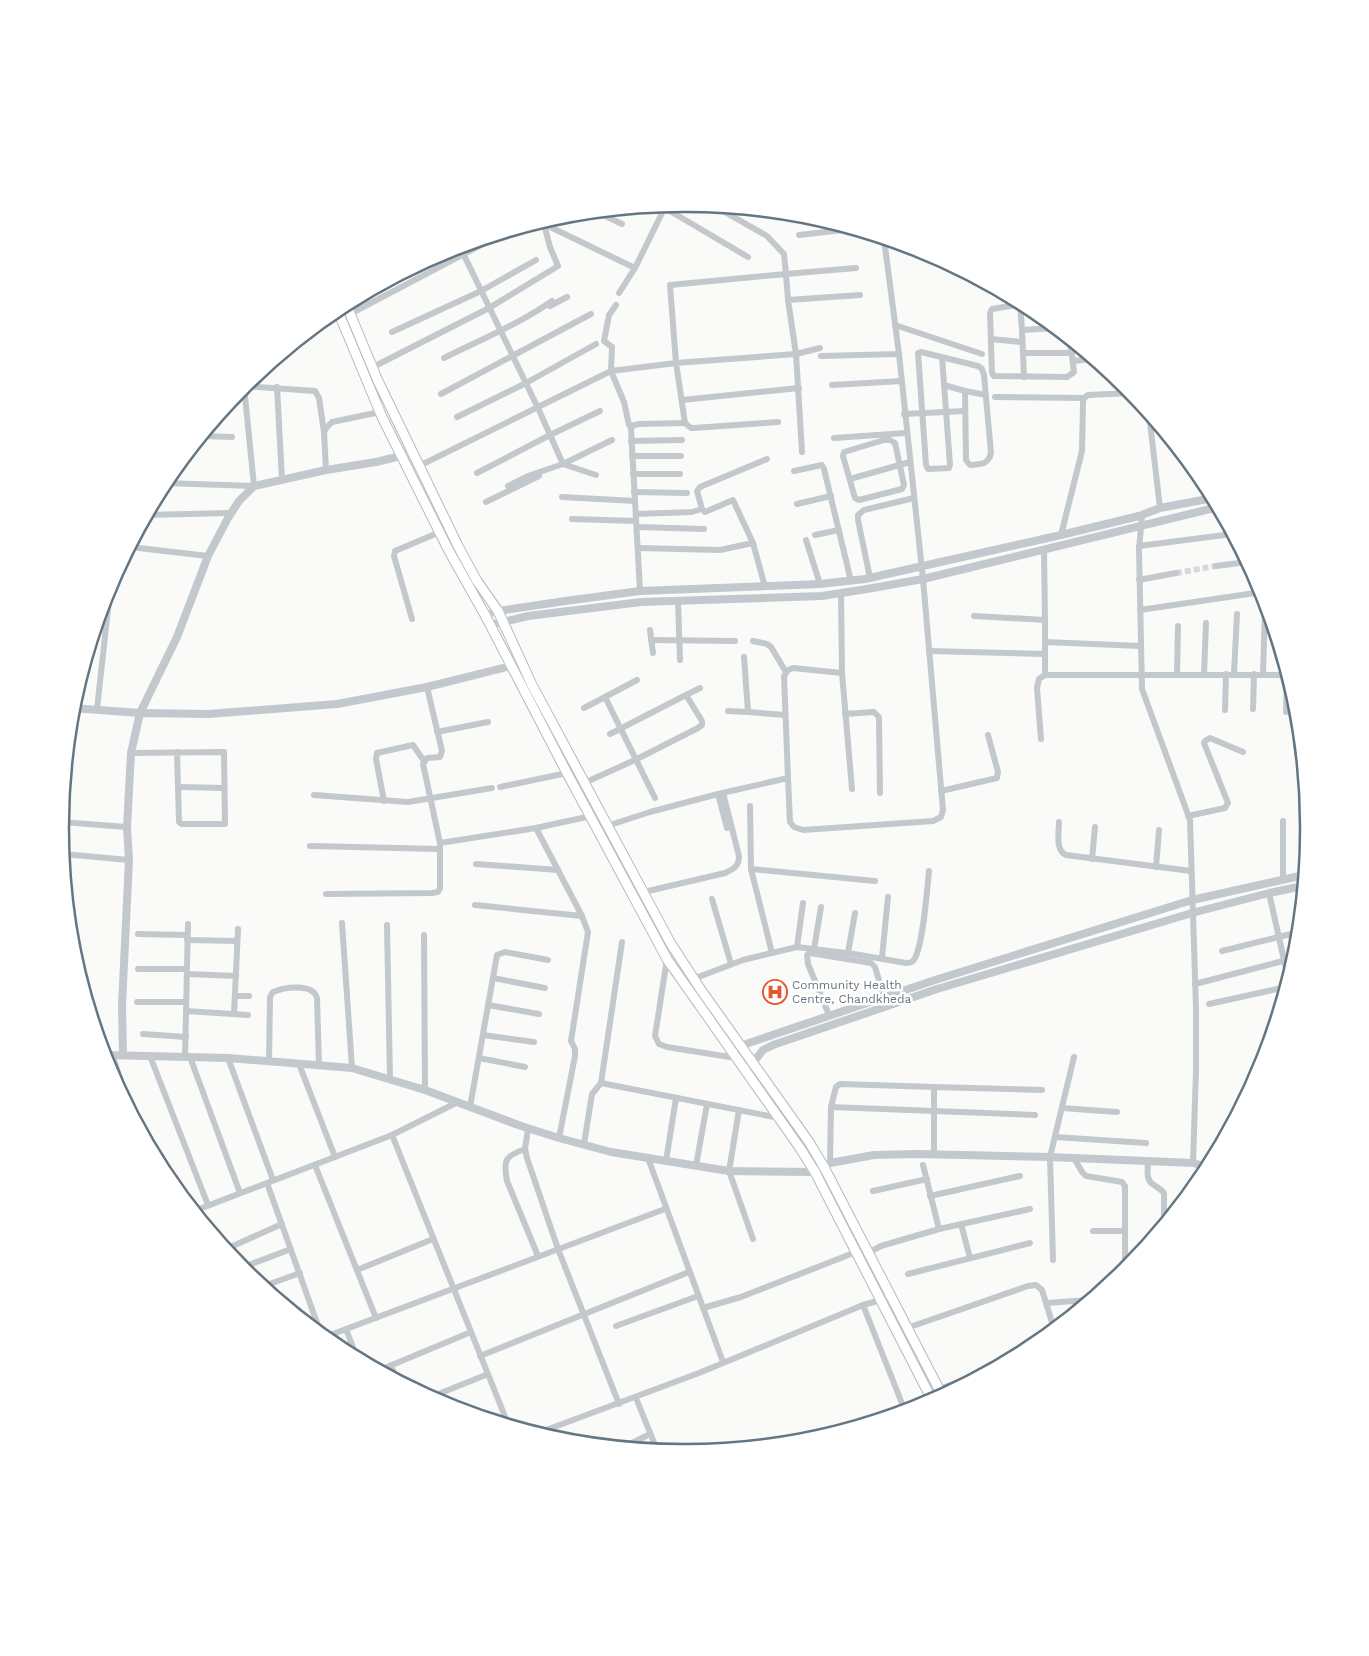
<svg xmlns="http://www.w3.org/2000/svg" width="1369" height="1656" viewBox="0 0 1369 1656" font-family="'Work Sans',sans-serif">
	<rect width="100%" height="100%" fill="#fafaf8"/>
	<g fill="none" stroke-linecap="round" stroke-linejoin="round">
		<path stroke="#d5d9db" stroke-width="6" stroke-dasharray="6 3" stroke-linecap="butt" d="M 1176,573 L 1216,566"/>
		<defs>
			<g id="secondary">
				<path d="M 346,304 L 378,381 L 458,546 L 477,581 L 498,611 L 532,685 L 671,944 L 701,990 L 809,1142 L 824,1167 L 942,1395"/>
				<path d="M 337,309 L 382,417 L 449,551 L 485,615 L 567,773 L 667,959 L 800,1148 L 815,1172 L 932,1400"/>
			</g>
		</defs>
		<use href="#secondary" stroke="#b3babf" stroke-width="11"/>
		<g stroke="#c3c8cc" stroke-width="6">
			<path d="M 716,207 L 767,236 L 784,254 L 786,274 L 856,268"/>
			<path d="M 665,208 L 748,257"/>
			<path d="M 597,212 L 622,224"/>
			<path d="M 776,212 L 780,216"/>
			<path d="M 544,224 L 635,268"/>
			<path d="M 799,235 L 852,229"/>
			<path d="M 460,247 L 538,408 L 563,464 L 612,440"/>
			<path d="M 619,293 L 635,268 L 666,205"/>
			<path d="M 1020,304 L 1022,330"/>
			<path d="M 1023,304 L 992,309 L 990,313 L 992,373 L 994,376 L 1067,377 L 1074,372 L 1070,341"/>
			<path d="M 616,305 L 609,315 L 604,341 L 612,347 L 611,371 L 624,402 L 629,425"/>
			<path d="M 550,306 L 567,297"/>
			<path d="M 350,314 L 502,234"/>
			<path d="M 895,325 L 982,354"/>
			<path d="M 392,332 L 481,291 L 536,260"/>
			<path d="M 991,339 L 1022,342"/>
			<path d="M 820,348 L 796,354 L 788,300 L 860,295"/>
			<path d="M 288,350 L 292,350"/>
			<path d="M 1023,353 L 1072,353"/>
			<path d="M 821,356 L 899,354"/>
			<path d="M 942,357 L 950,465 L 949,468 L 928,469 L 926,465 L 918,353 L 921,352 L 978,366 L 982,369 L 984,375 L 991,453 C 988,465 981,464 970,465 L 966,460 L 965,391 L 986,395"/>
			<path d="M 444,358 C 480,340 519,324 552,301"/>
			<path d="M 1073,361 L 1093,359"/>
			<path d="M 373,367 L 489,308 L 558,266 L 550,247 L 544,224 L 541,222"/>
			<path d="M 1024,377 L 1022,330 L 1055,328"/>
			<path d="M 832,385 L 902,381"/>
			<path d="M 944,385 L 965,391"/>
			<path d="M 243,386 L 315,391 L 319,398 L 324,432"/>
			<path d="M 277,387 L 282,480"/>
			<path d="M 441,394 L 591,314"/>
			<path d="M 995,397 L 1084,398"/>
			<path d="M 682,400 L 799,388"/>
			<path d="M 904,414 L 965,411"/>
			<path d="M 1149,414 L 1160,508"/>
			<path d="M 457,417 L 526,383 L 596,344"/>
			<path d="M 685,423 L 691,428 L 694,428 L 778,422"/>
			<path d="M 203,436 L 232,437"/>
			<path d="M 834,438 L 906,433"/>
			<path d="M 884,440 L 890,440 L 895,443 L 904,485 L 902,489 L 859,500 L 855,498 L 843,456 L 844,452 Z"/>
			<path d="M 631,441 L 682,440"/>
			<path d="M 632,456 L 681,456"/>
			<path d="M 419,466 L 611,371 L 676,363 L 670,285 L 786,274 L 788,300"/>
			<path d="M 326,470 L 324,432 L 327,427 L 332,422 L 380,412"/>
			<path d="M 794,471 L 822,465 L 824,469 L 851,581"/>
			<path d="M 477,473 L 550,435 L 600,411"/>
			<path d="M 633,474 L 680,474"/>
			<path d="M 850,479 L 910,462"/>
			<path d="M 164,483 L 254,486 L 244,386"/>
			<path d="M 508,486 L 528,476 L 563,464 L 596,475"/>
			<path d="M 634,492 L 687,493"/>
			<path d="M 562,497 L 635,501"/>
			<path d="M 486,502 L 539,476"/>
			<path d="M 797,504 L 831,496"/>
			<path d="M 636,514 L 692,512 L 702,509"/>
			<path d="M 147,515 L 231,513"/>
			<path d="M 1142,515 L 1139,550 L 1142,689 L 1190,820 L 1196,1008 L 1196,1070 L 1193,1163"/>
			<path d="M 572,519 L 636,521"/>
			<path d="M 637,527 L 704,529"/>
			<path d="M 815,535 L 839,530"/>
			<path d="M 1061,535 L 1082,451 L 1083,402 L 1084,398 L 1088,395 L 1131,393"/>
			<path d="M 806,540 L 820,584"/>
			<path d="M 1139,546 L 1232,534"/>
			<path d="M 130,547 L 208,556"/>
			<path d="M 638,548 L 720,550 L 753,543"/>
			<path d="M 1044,549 L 1045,620"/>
			<path d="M 1216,566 L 1247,562"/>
			<path d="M 870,578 L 858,520 L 858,515 L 864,510 L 914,498"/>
			<path d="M 1139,580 L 1176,573"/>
			<path d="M 765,587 L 753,543 L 733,500 L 705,512 L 702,509 L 697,491 L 700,487 L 767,459"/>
			<path d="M 640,591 L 631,429 L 634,425 L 639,424 L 685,423 L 676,363 L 796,354 L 802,452"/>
			<path d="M 678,601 L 680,660"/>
			<path d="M 1140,610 L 1262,592"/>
			<path d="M 974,616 L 1045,620 L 1045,675 L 1287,675"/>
			<path d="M 412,619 L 394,556 L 395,551 L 440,532"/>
			<path d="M 650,630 L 653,653"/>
			<path d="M 651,640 L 735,641"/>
			<path d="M 753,641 L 767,644 L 771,647 L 786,672"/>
			<path d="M 1045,642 L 1141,646"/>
			<path d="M 929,651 L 1045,654"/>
			<path d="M 744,657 L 748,712 L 785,715"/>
			<path d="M 842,673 L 852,789"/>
			<path d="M 1234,673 L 1237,614"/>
			<path d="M 1177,674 L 1178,626"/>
			<path d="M 1204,674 L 1206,623"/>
			<path d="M 1263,674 L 1265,610"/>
			<path d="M 637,680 L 605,697 L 655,798"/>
			<path d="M 427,687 L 442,751 L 440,757 L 427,758 L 423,764 L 440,843"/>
			<path d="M 686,695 L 700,688"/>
			<path d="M 584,708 L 605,697"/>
			<path d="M 97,709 L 111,582"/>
			<path d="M 1253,709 L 1254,674"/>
			<path d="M 1225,710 L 1226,674"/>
			<path d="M 728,711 L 748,712"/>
			<path d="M 1286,712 L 1287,675"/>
			<path d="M 845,714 L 874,712 L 879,717 L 880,793"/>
			<path d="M 437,732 L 488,722"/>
			<path d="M 1041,739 L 1037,688 L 1039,679 L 1045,675"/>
			<path d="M 131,753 L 224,752 L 225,824 L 182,824 L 179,822 L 177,752"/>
			<path d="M 788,778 L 784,676 L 788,670 L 793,668 L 842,673 L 841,593"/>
			<path d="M 584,783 L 635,760 L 698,728 L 702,725 L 702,721 L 686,695 L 610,734"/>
			<path d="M 178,787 L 224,788"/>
			<path d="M 500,787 L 567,773"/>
			<path d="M 941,791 L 997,778 L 998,772 L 988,735"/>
			<path d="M 718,794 L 727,828"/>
			<path d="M 314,795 L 408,802 L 492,788"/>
			<path d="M 384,801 L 376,759 L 377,753 L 413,745 L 424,761"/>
			<path d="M 750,806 L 751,869 L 772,953"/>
			<path d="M 1188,816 L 1225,808 L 1228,803 L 1204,743 L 1205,741 L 1210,738 L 1243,752"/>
			<path d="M 61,822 L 127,827"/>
			<path d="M 1059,822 C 1059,833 1055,850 1066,855 L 1191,871"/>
			<path d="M 607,826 L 650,812 L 718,794 L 788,778 L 790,822 L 794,827 L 803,830 L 933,821 L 941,817 L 943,810 L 923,579 L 899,354 L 884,239"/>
			<path d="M 536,828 L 582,916 L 588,932 L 571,1041 L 575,1049 L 575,1056 L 559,1138"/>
			<path d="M 310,846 L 440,849"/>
			<path d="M 63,854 L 129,860"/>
			<path d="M 1092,859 L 1095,827"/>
			<path d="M 476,864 L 558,870"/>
			<path d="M 1156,867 L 1159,830"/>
			<path d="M 751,869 L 875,881"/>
			<path d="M 1283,880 L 1283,821"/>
			<path d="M 644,892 L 725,873 C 734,869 739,866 739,856 L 723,793"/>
			<path d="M 1269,893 L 1288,978"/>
			<path d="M 326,894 L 432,893 L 438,892 L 440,888 L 440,843 L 536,828 L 591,816"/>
			<path d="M 712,899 L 731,964"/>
			<path d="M 475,905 L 582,916"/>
			<path d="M 342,923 L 352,1068"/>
			<path d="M 387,925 L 390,1079"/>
			<path d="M 138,934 L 187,935"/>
			<path d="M 424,935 L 425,1090"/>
			<path d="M 187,940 L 237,941"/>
			<path d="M 622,942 L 601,1083 L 779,1118"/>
			<path d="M 797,947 L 803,903"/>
			<path d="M 814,949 L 821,907"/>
			<path d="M 1222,951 L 1299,932"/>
			<path d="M 848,953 L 855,913"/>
			<path d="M 882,958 L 888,897"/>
			<path d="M 667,959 L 655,1036 L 659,1044 L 667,1047 L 736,1058"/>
			<path d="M 138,969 L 187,969"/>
			<path d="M 187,974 L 236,976"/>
			<path d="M 493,978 L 545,988"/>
			<path d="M 693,979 L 743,960 L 797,947 L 854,954 L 906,963 C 909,963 911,963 913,961 C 923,950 927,889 929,871"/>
			<path d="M 1195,984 L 1294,958"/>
			<path d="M 235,996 L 249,996"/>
			<path d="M 137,1002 L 186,1002"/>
			<path d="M 1209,1004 L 1286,987"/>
			<path d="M 488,1005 L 539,1014"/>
			<path d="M 186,1011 L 248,1015"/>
			<path d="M 234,1014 L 238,929"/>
			<path d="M 829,1015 L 808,964 L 807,955 L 810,953 L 871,963 L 875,967 L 884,997"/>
			<path d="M 143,1034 L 186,1037"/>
			<path d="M 483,1035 L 534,1042"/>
			<path d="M 112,1054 L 124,1091 L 137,1122"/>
			<path d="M 150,1056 L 208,1205"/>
			<path d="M 185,1057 L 188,924"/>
			<path d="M 190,1057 L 240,1193"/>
			<path d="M 228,1058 L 273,1180"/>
			<path d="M 479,1058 L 525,1067"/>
			<path d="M 269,1061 L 270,997 L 273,992 C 284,987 313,983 317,998 L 319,1065"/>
			<path d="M 299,1064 L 335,1157"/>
			<path d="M 456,1103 L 392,1135 L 508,1424"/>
			<path d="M 470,1107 L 497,955 L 505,952 L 548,960"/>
			<path d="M 831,1107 L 836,1087 L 840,1084 L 934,1087"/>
			<path d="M 1062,1108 L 1117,1112"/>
			<path d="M 739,1110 L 729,1171 L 753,1239"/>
			<path d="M 528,1129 L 525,1149 L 527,1158 L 558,1249 L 619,1404"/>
			<path d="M 1055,1137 L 1146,1143"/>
			<path d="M 584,1144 L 592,1094 L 601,1083"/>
			<path d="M 525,1149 C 505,1156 503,1160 507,1181 L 538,1256"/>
			<path d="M 934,1155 L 934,1087 L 1042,1090"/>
			<path d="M 648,1158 L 723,1362"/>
			<path d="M 1074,1158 L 1082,1172 L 1086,1176 L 1122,1182 L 1125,1186 L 1125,1270"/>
			<path d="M 666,1161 L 676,1098"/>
			<path d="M 1148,1161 C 1148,1170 1145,1180 1154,1185 C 1158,1188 1161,1189 1164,1193 L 1164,1223"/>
			<path d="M 830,1163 L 831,1107 L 1035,1115"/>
			<path d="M 315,1165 L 376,1318"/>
			<path d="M 923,1165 L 939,1229"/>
			<path d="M 696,1166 L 707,1104"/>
			<path d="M 267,1183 L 321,1334"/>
			<path d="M 873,1191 L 927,1179"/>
			<path d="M 930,1196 L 1020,1176"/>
			<path d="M 194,1211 L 392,1135"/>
			<path d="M 961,1224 L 970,1258"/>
			<path d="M 1093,1231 L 1125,1231"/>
			<path d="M 226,1249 L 282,1224"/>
			<path d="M 868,1253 L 881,1246 L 939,1229 L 1030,1209"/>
			<path d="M 1053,1260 L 1050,1157 L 1074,1057"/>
			<path d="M 241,1268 L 291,1249"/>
			<path d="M 357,1270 L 433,1239"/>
			<path d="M 908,1274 L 1030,1243"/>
			<path d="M 264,1286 L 300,1273"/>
			<path d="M 1046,1303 L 1089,1300"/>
			<path d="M 863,1305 L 905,1411"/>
			<path d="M 703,1308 L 741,1297 L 856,1252"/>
			<path d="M 616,1326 L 698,1296"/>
			<path d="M 907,1328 L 1028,1286 L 1036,1285 L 1042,1290 L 1054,1329"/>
			<path d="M 346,1329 L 357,1358"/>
			<path d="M 325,1337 L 665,1209"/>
			<path d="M 480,1356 L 689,1272"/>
			<path d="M 391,1365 L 396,1379"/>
			<path d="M 380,1370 L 471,1332"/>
			<path d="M 939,1389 L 979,1375"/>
			<path d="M 431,1397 L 488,1374"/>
			<path d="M 636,1398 L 657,1450"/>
			<path d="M 538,1433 L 699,1373 L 863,1305 L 891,1297"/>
			<path d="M 630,1447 L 632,1443 L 650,1434"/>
		</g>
		<g stroke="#c3c8cc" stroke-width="8">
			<path d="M 485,615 L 498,611 L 565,601 L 640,591 L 820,584 L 865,579 L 1061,535 L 1139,516 L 1160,508 L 1213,498"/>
			<path d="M 491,625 L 528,616 L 641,602 L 822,596 L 867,589 L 923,579 L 1218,507"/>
			<path d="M 72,708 L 140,713 L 177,637 L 208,556 L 228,518 L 239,501 L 254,486 L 326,470 L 376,462 L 413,453"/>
			<path d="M 740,1046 L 935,980 L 1192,900 L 1304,875"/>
			<path d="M 104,1055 L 228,1058 L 352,1068 L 425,1090 L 521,1126 L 559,1138 L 611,1152 L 729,1171 L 815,1172 L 830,1163 L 874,1155 L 917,1154 L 1050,1157 L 1193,1163 L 1208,1167"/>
			<path d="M 123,1055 L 122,1005 L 129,860 L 127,827 L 131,753 L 140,713 L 209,714 L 337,704 L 427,687 L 511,666"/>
			<path d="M 752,1064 L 763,1050 L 773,1045 L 937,989 L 1192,913 L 1269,893 L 1303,886"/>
		</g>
		<use href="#secondary" stroke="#fff" stroke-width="9"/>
	</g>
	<defs>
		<symbol id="hospital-ring" viewBox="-11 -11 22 22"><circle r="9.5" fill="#fff" stroke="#e4572e" stroke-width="1.5"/><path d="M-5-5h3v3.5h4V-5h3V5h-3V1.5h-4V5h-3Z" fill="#e4572e"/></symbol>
	</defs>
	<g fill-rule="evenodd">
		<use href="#hospital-ring" x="761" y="978" width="28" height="28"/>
	</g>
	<g text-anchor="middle" stroke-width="5" stroke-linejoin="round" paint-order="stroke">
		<g font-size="12" fill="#657683" stroke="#fff" text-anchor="start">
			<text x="792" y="989">Community Health<tspan x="792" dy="14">Centre, Chandkheda</tspan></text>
		</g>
	</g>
	<path d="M0 0H1369V1656H0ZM684 212H685A615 615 0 0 1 1300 827V829A615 615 0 0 1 685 1444H684A615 615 0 0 1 69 829V827A615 615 0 0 1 684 212Z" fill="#fff" fill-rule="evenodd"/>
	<path fill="none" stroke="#657683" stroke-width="2.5" d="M684 212H685A615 615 0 0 1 1300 827V829A615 615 0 0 1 685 1444H684A615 615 0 0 1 69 829V827A615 615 0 0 1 684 212Z"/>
</svg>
